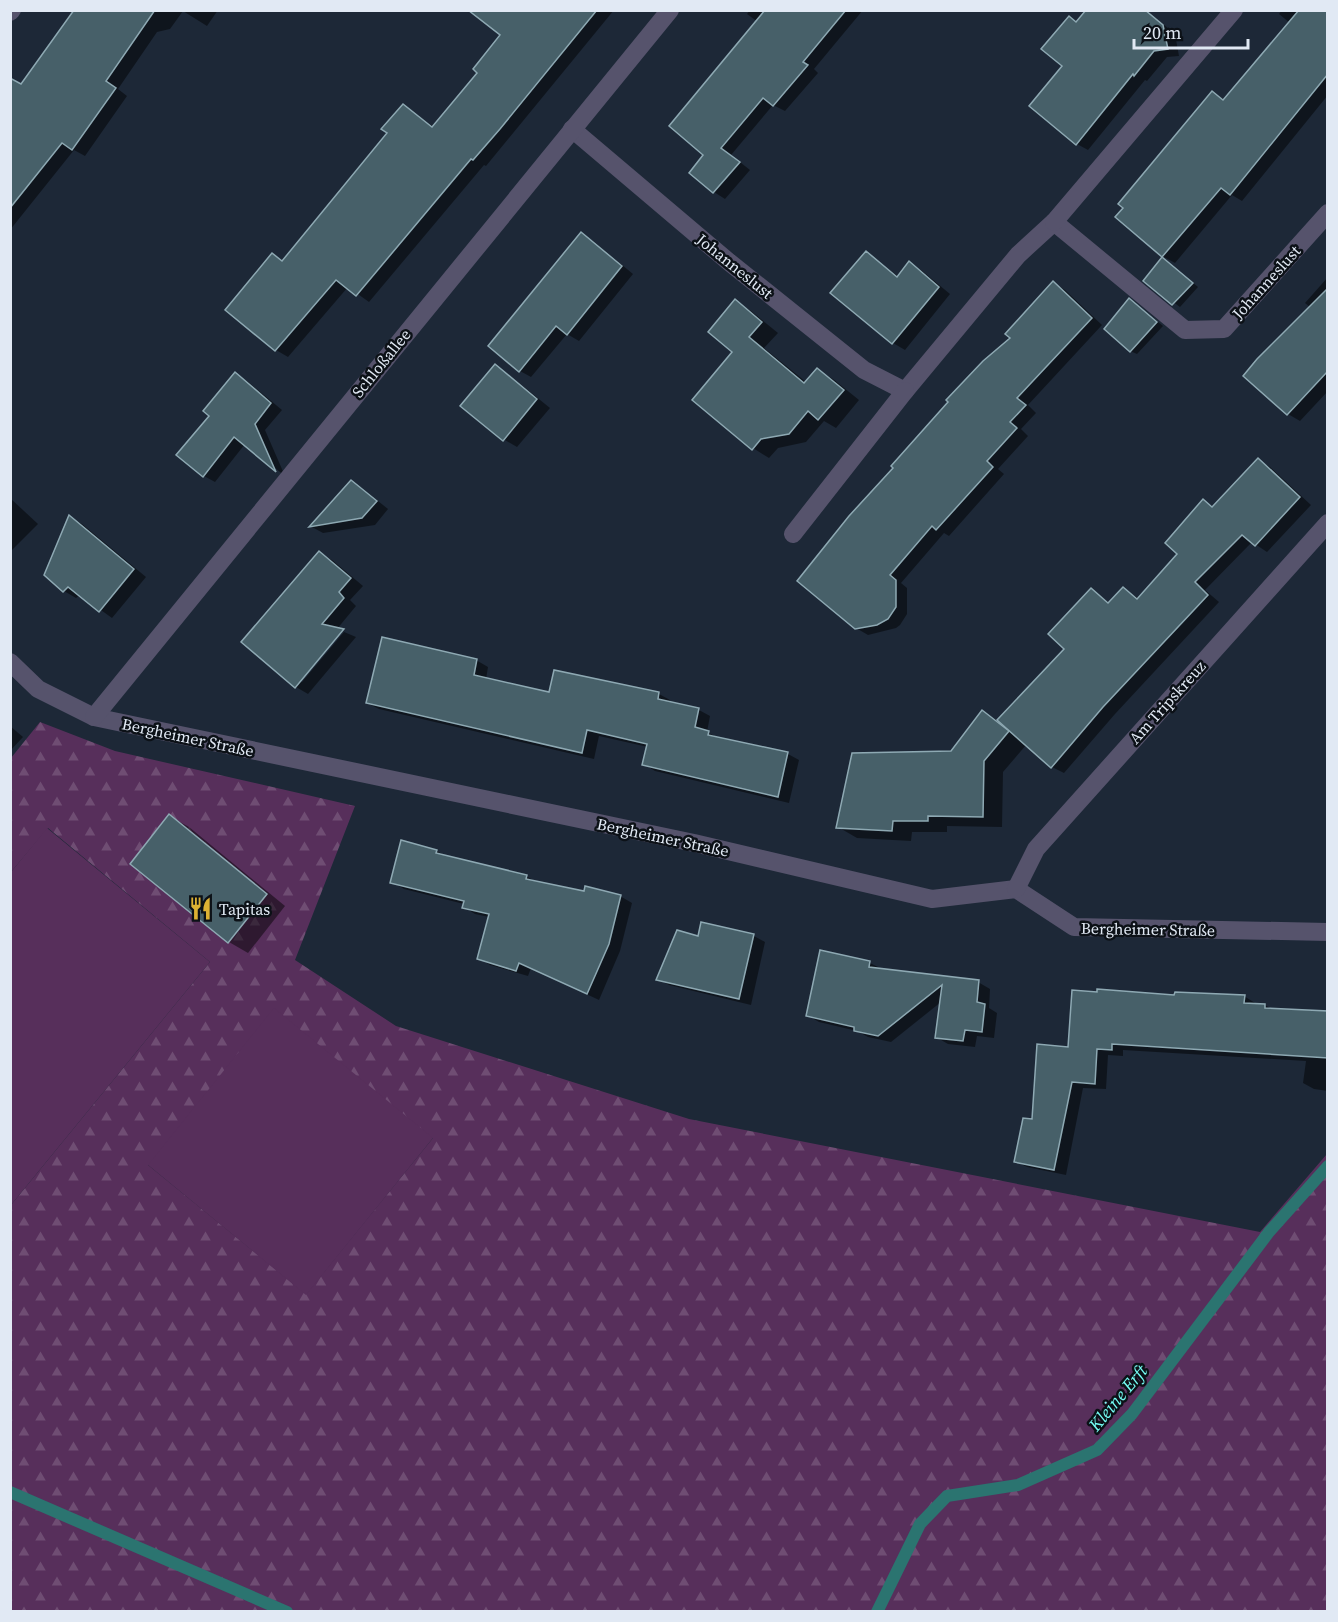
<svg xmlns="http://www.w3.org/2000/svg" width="1338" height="1622" viewBox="0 0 1338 1622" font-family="'Source Serif 4',serif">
	<defs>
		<pattern id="forest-firs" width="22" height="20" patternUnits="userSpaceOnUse" patternTransform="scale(1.5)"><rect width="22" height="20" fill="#572f5b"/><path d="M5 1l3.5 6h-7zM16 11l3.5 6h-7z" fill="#6f4d73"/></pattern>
	</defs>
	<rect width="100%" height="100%" fill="#1d2837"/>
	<path fill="url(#forest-firs)" fill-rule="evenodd" d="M 40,722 L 115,751 L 355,806 L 295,960 L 396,1026 L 689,1119 L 1260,1232 L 1327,1154 L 1327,1611 L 11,1611 L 11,1205 L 210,962 L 48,828 L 11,872 L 11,758 ZM 433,1138 L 306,1294 L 148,1165 Z"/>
	<g fill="#572f5b">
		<path d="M 47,828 L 210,962 L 11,1205 L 11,872 Z"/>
		<path d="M 274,1008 L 433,1138 L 306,1295 L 148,1165 Z"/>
	</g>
	<g fill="#0007" fill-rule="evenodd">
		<path d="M 77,10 L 218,10 L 207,26 L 183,11 L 170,29 L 157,32 L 118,89 L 127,96 L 85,156 L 74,150 L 10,230 L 10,101 Z"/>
		<path d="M 492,10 L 614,10 L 486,166 L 484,165 L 369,302 L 348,287 L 288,357 L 276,350 L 272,255 L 283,261 L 389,133 L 404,106 L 434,127 L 480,73 L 503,35 Z"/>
		<path d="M 750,10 L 863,10 L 814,69 L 818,73 L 785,111 L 773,105 L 731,155 L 750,170 L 725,199 L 714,192 L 691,173 L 705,155 L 758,22 L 747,14 Z"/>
		<path d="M 1088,10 L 1146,10 L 1175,34 L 1179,56 L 1167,57 L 1147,81 L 1145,80 L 1088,150 L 1077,144 L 1064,66 L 1078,23 Z"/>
		<path d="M 1282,10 L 1328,10 L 1328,95 L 1242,201 L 1232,195 L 1175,263 L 1164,257 L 1117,217 L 1213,93 L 1225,100 L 1290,23 L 1279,14 Z"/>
		<path d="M 581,234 L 593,241 L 633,274 L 579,341 L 567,334 L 531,377 L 520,371 Z"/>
		<path d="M 867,253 L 899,277 L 909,263 L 921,270 L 950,294 L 905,350 L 893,343 L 832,293 Z"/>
		<path d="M 1163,258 L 1198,287 L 1180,307 L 1145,281 Z"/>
		<path d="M 1328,277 L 1328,391 L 1300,421 L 1288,414 L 1310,307 L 1305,303 Z"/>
		<path d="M 1054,283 L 1065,290 L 1102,325 L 1028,405 L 1036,413 L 1021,429 L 1028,436 L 998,469 L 1004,474 L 949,536 L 944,533 L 901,583 L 907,588 L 907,614 L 900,625 L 896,628 L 868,635 L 856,628 L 1012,339 Z"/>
		<path d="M 735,301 L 751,311 L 778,333 L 764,348 L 806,382 L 817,370 L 833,379 L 859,400 L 836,428 L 824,421 L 806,442 L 778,448 L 769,458 L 753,448 L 734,352 Z"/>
		<path d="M 1136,304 L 1163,326 L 1137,354 L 1130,351 Z"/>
		<path d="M 495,366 L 508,374 L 550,408 L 517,447 L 503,439 Z"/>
		<path d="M 235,374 L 247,381 L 282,410 L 265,430 L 285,476 L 245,444 L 215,482 L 204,476 L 211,416 Z"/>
		<path d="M 1258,460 L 1270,467 L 1311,505 L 1267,552 L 1252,542 L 1205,590 L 1219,602 L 1115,714 L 1064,773 L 1052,767 L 1027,744 L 1003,772 L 1002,827 L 947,826 L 947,832 L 912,832 L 911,841 L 857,838 L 838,827 L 952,753 L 983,712 L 998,721 L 1067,649 L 1092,590 L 1110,603 L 1123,589 L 1140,599 L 1179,554 L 1204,501 L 1214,507 Z"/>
		<path d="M 351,482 L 363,489 L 388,509 L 375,525 L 323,533 L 312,527 Z"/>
		<path d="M 10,498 L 38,524 L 10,552 Z"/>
		<path d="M 70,517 L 82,524 L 146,577 L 112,618 L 80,595 L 76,598 L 64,591 Z"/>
		<path d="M 319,553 L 332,560 L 363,586 L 350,600 L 356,606 L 337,629 L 356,637 L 308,694 L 296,687 L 243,642 ZM 340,632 L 344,632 L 302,682 L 300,681 Z"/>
		<path d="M 476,660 L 488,667 L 486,679 L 550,694 L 556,672 L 659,694 L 670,700 L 670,703 L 699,710 L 710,716 L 707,732 L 720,739 L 788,754 L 799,760 L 789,803 L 655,771 L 644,764 L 648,747 L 599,736 L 594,759 L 379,709 L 367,703 Z"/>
		<path d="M 10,726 L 23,737 L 10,751 Z"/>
		<path d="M 169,816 L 189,827 L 285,906 L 248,953 L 229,942 Z"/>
		<path d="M 437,851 L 447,857 L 526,876 L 538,883 L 620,896 L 632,903 L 620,951 L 599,1000 L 531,968 L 528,976 L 490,965 L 478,958 L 489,917 L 475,914 L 464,907 L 464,904 L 404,889 L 392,882 Z"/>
		<path d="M 702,923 L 754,936 L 765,942 L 751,1005 L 669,985 L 658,979 L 699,938 Z"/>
		<path d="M 870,963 L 882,969 L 978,982 L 990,989 L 989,1008 L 997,1013 L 994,1038 L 977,1036 L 975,1047 L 948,1044 L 936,1037 L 941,1002 L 891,1042 L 868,1037 L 857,1031 L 819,1022 L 807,1015 Z"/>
		<path d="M 1176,996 L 1244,996 L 1255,1003 L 1255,1005 L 1265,1005 L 1273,1010 L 1328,1012 L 1328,1091 L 1314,1089 L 1303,1083 L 1306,1061 L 1123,1050 L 1123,1056 L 1108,1055 L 1106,1089 L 1083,1088 L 1066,1175 L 1027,1167 L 1015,1161 L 1070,1049 Z"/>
	</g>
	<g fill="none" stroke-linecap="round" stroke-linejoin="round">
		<g stroke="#2b7470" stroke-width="12">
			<path d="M 10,1492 L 287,1612"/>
			<path d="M 877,1612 L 920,1524 L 947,1496 L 1018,1485 L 1097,1450 L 1132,1414 L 1269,1232 L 1328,1166"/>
		</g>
	</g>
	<g fill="#476069" stroke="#8ea9b3" stroke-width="1.5">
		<path d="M 74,10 L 155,10 L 106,81 L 116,88 L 72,150 L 62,143 L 10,208 L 10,78 L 21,84 Z"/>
		<path d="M 468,10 L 597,10 L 500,129 L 473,160 L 471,159 L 356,296 L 336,280 L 275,351 L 225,310 L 272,253 L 282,261 L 387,133 L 381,129 L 403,104 L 432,127 L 477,73 L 473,69 L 500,35 Z"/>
		<path d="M 765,10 L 846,10 L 803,62 L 808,65 L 773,106 L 763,98 L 721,148 L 740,162 L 713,193 L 689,173 L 703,155 L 669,126 Z"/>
		<path d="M 1086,10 L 1145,10 L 1163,25 L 1168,49 L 1154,51 L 1134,76 L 1133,74 L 1076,145 L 1029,106 L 1062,66 L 1041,49 L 1069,16 L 1076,22 Z"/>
		<path d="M 1299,10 L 1328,10 L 1328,74 L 1230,195 L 1221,188 L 1162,257 L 1115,217 L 1123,208 L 1118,204 L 1212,91 L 1223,100 Z"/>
		<path d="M 581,232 L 622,266 L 567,335 L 556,326 L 519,372 L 488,346 Z"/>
		<path d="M 866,251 L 897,277 L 909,261 L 939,287 L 892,344 L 830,293 Z"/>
		<path d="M 1162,257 L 1193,283 L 1172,305 L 1143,281 Z"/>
		<path d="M 1053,281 L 1092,318 L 1017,398 L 1026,405 L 1010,422 L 1017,428 L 987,461 L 993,467 L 936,530 L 932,526 L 890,575 L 896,580 L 896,607 L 888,619 L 877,625 L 855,629 L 797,581 L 849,516 L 893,468 L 891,466 L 948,402 L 946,400 L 983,361 L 1010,338 L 1005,334 Z"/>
		<path d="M 1328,288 L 1328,371 L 1287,415 L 1243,376 L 1257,359 Z"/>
		<path d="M 1129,298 L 1157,322 L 1130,352 L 1104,329 Z"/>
		<path d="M 735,299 L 762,322 L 749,337 L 804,383 L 817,368 L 844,390 L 818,420 L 808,411 L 789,434 L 761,439 L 752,450 L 692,400 L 732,352 L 708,332 Z"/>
		<path d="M 495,364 L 537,399 L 503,441 L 460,406 Z"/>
		<path d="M 235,372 L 271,403 L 255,424 L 276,472 L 234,437 L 203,477 L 176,455 L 209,416 L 203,411 Z"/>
		<path d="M 1258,458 L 1300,497 L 1255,546 L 1242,535 L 1195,582 L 1208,595 L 1103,707 L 1051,768 L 997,720 L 1064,649 L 1048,634 L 1091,588 L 1108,603 L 1123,587 L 1137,599 L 1177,554 L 1165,543 L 1203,499 L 1212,507 Z"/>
		<path d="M 351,480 L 377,501 L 362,518 L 309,527 Z"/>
		<path d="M 69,515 L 134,569 L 99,612 L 68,587 L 63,592 L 44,575 Z"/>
		<path d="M 319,551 L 351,578 L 339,592 L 344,598 L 322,624 L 344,629 L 295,688 L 241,642 Z"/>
		<path d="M 382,637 L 477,659 L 474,675 L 549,692 L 554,670 L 659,692 L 658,699 L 699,708 L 695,727 L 709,731 L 708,735 L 788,752 L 778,797 L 642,765 L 647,744 L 587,730 L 582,753 L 366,703 Z"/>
		<path d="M 982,710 L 1009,731 L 984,761 L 983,817 L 928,816 L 928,821 L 893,821 L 892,831 L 836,828 L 852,753 L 951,751 Z"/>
		<path d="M 169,814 L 267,894 L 228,943 L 130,864 Z"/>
		<path d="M 401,840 L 437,850 L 436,853 L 527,875 L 526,879 L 584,891 L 585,886 L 621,895 L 609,944 L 587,994 L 519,963 L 516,971 L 477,959 L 489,914 L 462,908 L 464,901 L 390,883 Z"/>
		<path d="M 701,922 L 754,934 L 739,999 L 656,980 L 677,930 L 698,936 Z"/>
		<path d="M 820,950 L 870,961 L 869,967 L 979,980 L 977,1002 L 985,1004 L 982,1032 L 965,1030 L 963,1041 L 935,1038 L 942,985 L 878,1036 L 854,1031 L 854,1027 L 806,1016 Z"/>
		<path d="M 1097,989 L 1174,995 L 1175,992 L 1245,995 L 1244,1003 L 1265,1004 L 1265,1008 L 1328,1011 L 1328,1058 L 1112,1044 L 1112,1050 L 1097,1049 L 1095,1084 L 1072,1082 L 1054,1170 L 1014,1162 L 1023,1118 L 1032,1119 L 1037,1044 L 1068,1047 L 1072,990 L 1097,992 Z"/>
	</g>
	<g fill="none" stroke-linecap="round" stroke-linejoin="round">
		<g stroke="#56536c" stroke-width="18">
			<path d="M 10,12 L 12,10"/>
			<path d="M 572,129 L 729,262 L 864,370 L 905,391 L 1018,255 L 1054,222 L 1185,330 L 1224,329 L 1328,213"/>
			<path d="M 1054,222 L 1234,10"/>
			<path d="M 793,534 L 905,391"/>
			<path d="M 10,662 L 38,689 L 94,717 L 694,843 L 932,899 L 1016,889 L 1074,927 L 1328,932"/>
			<path d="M 94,717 L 670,10"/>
			<path d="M 1016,889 L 1036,849 L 1328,523"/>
		</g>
	</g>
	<defs>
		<symbol id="restaurant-bare" viewBox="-9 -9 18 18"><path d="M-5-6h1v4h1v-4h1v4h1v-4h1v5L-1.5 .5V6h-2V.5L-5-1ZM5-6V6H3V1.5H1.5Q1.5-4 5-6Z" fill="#ddb133" stroke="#0c1117" stroke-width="2.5" paint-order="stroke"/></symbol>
	</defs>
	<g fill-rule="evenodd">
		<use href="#restaurant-bare" x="184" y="892" width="33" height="33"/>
	</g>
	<g text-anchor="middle" stroke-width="5" stroke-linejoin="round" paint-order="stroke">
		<g font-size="16" fill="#e1e9f4" stroke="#0c1117">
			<text transform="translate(735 266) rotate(39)" y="6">Johanneslust</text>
			<text transform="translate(1266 282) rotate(-48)" y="6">Johanneslust</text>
			<text transform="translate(381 363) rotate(-51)" y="6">Schloßallee</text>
			<text transform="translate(1167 702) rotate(-48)" y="6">Am Tripskreuz</text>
			<text transform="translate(188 737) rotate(12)" y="6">Bergheimer Straße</text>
			<text transform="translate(663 837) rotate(12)" y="6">Bergheimer Straße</text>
			<text transform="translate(1148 929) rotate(1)" y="6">Bergheimer Straße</text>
		</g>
		<g font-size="16" fill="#e1e9f4" stroke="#0c1117" text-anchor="start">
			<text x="219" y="915">Tapitas</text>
		</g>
		<g font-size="18" font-style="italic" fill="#75fef5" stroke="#0c1117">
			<text transform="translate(1118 1398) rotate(-50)" y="6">Kleine Erft</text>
		</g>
	</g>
	<rect width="1338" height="1622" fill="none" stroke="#e1e9f4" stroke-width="24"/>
	<path d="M1134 39v9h114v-9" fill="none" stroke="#e1e9f4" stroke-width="3"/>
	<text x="1143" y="39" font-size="18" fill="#e1e9f4" stroke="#0c1117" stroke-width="4.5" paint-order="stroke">20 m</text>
</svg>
